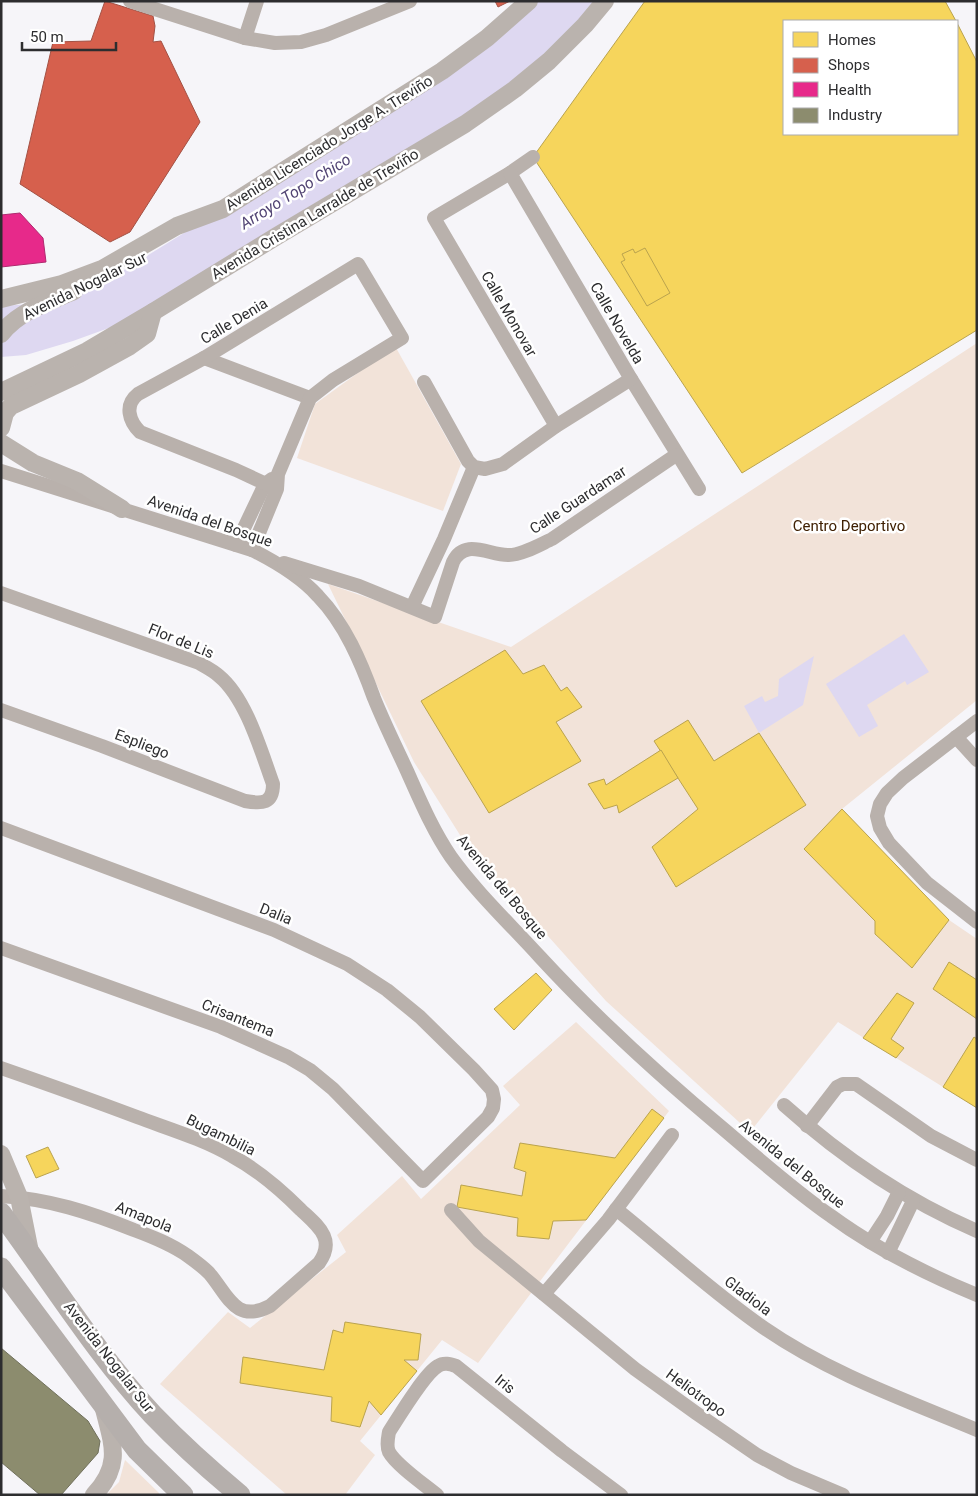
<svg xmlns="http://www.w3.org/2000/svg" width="978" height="1496" viewBox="0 0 978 1496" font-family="Roboto,sans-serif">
	<rect width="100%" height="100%" fill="#f6f5f9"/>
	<g fill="#f2e3d9">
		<path d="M 977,343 L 977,700 L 842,809 L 949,920 L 977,939 L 977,1108 L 838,1022 L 750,1132 L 606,1001 L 465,843 L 414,762 L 328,584 L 511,647 Z"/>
		<path d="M 395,346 L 461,464 L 443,511 L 297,458 L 315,404 Z"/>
		<path d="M 576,1022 L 669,1111 L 478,1363 L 442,1340 L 360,1441 L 375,1455 L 345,1495 L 287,1495 L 160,1384 L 228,1312 L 250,1328 L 346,1252 L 337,1235 L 402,1176 L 421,1199 L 520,1105 L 503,1086 Z"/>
		<path d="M 125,1460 L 159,1493 L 159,1494 L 106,1495 L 119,1482 Z"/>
	</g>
	<g fill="#ded8f1">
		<path d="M 529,1 L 605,1 L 549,61 L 153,312 L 73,341 L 26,355 L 1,357 L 1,306 L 60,302 L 124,270 L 380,112 Z"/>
		<path d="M 904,634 L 929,672 L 907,685 L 905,681 L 867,705 L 878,726 L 859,737 L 826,684 Z"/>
		<path d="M 814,656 L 803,705 L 759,733 L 744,706 L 762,696 L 765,702 L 778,696 L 779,679 Z"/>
	</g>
	<g fill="#f6d55c" stroke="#baa34e">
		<path d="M 645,1 L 945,1 L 956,21 L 784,21 L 784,134 L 957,134 L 957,23 L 977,62 L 977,330 L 742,473 L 533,157 Z"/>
		<path d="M 645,248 L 670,293 L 647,306 L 621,262 L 625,260 L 622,254 L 633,249 L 635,253 Z"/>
		<path d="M 505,650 L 523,674 L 544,665 L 561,691 L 567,687 L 582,707 L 556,722 L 581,761 L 489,813 L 421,701 Z"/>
		<path d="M 688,720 L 714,761 L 759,733 L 806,805 L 676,887 L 652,847 L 698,809 L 654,741 Z"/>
		<path d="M 661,750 L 678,778 L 619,813 L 617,805 L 604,809 L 588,784 L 604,779 L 606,785 Z"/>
		<path d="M 842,809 L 949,920 L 912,968 L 875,934 L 875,921 L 804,849 Z"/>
		<path d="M 949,962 L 977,980 L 977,1019 L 933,989 Z"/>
		<path d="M 536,973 L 552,990 L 514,1030 L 494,1009 Z"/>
		<path d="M 897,993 L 914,1003 L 891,1039 L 904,1048 L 896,1058 L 863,1038 Z"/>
		<path d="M 974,1037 L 977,1039 L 977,1108 L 943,1087 Z"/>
		<path d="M 652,1109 L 664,1118 L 586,1220 L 553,1221 L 549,1239 L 517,1236 L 518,1218 L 457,1207 L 461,1185 L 522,1196 L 526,1172 L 514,1168 L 520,1143 L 615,1158 Z"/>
		<path d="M 48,1147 L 59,1169 L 36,1178 L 26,1156 Z"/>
		<path d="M 345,1322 L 421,1334 L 418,1360 L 404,1360 L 417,1371 L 381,1415 L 369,1401 L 360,1427 L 331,1421 L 332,1397 L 240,1383 L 243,1357 L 324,1370 L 333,1330 L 343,1333 Z"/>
	</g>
	<g fill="#d6604d" stroke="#a35144">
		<path d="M 105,1 L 153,16 L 155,26 L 153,42 L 161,41 L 200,122 L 130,232 L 110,242 L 20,184 L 53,42 L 91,41 Z"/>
		<path d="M 495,1 L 510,1 L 498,7 Z"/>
	</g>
	<path fill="#e7298a" stroke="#af2a6f" d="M 20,213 L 43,238 L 46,262 L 1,267 L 1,215 Z"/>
	<path fill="#8c8c6e" stroke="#70705b" d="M 1,1348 L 88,1421 L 100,1441 L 98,1453 L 61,1495 L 40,1495 L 1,1462 Z"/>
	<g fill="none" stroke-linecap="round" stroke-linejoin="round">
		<g stroke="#b9b1ac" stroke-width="14">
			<path d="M 130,1 L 245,38 L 275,43 L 301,42 L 326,35 L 410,1"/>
			<path d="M 245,38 L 257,1"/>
			<path d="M 533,157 L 510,173 L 434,218 L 556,426"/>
			<path d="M 510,173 L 631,379 L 699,489"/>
			<path d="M 204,358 L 310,398"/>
			<path d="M 424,382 L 468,461 L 474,467 L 485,469 L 503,464 L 556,426 L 631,379"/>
			<path d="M 1,471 L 252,550 C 276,562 300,576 318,596 C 345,624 361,662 374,698 C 384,723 396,747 407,771 C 420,800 433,831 451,857 C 477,893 510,924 540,957 C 598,1020 661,1077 727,1132 C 761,1161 795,1191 831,1216 C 876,1249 926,1274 977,1295"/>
			<path d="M 236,545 L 265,484 L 272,479"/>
			<path d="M 252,550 L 277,489 L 278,474 L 310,398 L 333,380 L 402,338 L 358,264 L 204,358 L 138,394 C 124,405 129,421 140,432 L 236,470 L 277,489"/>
			<path d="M 284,563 L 359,586 L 435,617 L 453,562 C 465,537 490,556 509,555 C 522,555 541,544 552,539 L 676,455"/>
			<path d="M 1,593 L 199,663 C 206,667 214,671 219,676 C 246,698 261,751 273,784 C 273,804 262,804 245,801 L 102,746 L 1,710"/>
			<path d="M 412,607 L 444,539 L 474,467"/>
			<path d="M 977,721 L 903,778 L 887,793 L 880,804 L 877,816 L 880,828 L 889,843 L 927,883 L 977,922"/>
			<path d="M 956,737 L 977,760"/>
			<path d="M 1,828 L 274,930 L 347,964 L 387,990 L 420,1017 L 474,1070 L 492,1090 L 494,1099 L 493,1108 L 488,1117 L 423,1181 L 333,1089 L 310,1070 L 288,1057 L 221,1027 L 1,948"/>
			<path d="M 1,1068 C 47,1084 92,1100 137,1117 C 169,1129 203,1139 232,1156 C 258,1170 280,1189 301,1210 C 318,1226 336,1239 319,1263 L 270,1306 C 235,1324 228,1295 209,1273 C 203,1267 195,1261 188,1256 C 171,1244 153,1237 134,1230 C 89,1212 49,1199 1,1196"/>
			<path d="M 784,1105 C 842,1157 905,1200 977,1231"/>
			<path d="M 807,1126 L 837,1087 L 843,1084 L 856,1084 L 931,1136 L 977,1160"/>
			<path d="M 616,1209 C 666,1249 712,1292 764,1328 C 829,1373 905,1400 977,1430"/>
			<path d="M 451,1210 L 479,1241 L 635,1369 L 696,1413 L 757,1455 L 791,1473 L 843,1495"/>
			<path d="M 870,1242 L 887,1216 L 899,1192"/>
			<path d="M 888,1253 L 913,1201"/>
			<path d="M 544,1294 L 608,1220 L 672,1135"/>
			<path d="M 437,1495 C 425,1485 396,1465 389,1452 C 386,1446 388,1438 389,1432 C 398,1418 425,1373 438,1366 C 444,1362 450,1364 456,1366 L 562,1451 L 621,1495"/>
		</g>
		<g stroke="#bab3ae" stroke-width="18">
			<path d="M 1,299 L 62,284 L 102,269 L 177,226 L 223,209 L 442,71 L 487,38 L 529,1"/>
			<path d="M 1,334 C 19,311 48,302 74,291"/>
			<path d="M 1,392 L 87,351 L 153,312 L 277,236 L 465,124 L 515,89 L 549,61 L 585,25 L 605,1"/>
			<path d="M 1,428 L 5,413 L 11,406 L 79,374 L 130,346 L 147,334 L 153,312"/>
			<path d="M 1,443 L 33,463 L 77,481 L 122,509"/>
			<path d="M 1,1154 L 19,1197 L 30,1252"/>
			<path d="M 94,1495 C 122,1465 113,1445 104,1409"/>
		</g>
		<g stroke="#b5afac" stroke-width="21">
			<path d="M 1,1213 C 50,1279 97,1355 153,1415 C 179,1442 211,1471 240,1495"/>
			<path d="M 1,1268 L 137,1450 L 183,1495"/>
		</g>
	</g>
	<g text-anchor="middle" stroke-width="5" stroke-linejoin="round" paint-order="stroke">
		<g font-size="15" fill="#2d2d2f" stroke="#fff">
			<text transform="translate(329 143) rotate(-32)" y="5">Avenida Licenciado Jorge A. Treviño</text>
			<text transform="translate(315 214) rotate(-31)" y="5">Avenida Cristina Larralde de Treviño</text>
			<text transform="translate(85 286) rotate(-26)" y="5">Avenida Nogalar Sur</text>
			<text transform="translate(509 314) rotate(60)" y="5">Calle Monovar</text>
			<text transform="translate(234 321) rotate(-31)" y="5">Calle Denia</text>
			<text transform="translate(617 323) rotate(60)" y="5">Calle Novelda</text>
			<text transform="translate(578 500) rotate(-33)" y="5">Calle Guardamar</text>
			<text transform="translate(210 521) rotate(19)" y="5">Avenida del Bosque</text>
			<text transform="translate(181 641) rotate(22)" y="5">Flor de Lis</text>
			<text transform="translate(142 744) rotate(21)" y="5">Espliego</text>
			<text transform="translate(502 887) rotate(50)" y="5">Avenida del Bosque</text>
			<text transform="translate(276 914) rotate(22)" y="5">Dalia</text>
			<text transform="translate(238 1018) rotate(22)" y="5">Crisantema</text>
			<text transform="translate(221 1135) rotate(26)" y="5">Bugambilia</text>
			<text transform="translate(792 1164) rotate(39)" y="5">Avenida del Bosque</text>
			<text transform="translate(144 1217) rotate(22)" y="5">Amapola</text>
			<text transform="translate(748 1296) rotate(37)" y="5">Gladiola</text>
			<text transform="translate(109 1357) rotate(52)" y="5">Avenida Nogalar Sur</text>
			<text transform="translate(505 1384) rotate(39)" y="5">Iris</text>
			<text transform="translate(696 1393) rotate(36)" y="5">Heliotropo</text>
		</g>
		<g font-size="15" fill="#3f2003" stroke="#fff">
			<text x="849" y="531">Centro Deportivo</text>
		</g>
		<g font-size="16" font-style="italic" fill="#524574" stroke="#fff">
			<text transform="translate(295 191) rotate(-32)" y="6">Arroyo Topo Chico</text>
		</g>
	</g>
	<rect width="978" height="1496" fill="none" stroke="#2d2d2f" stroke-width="5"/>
	<rect x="783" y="20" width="175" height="115" fill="#ffffff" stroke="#ababac"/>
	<rect x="793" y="32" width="25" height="15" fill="#f6d55c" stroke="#ababac"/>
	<text x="828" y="45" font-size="15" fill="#2d2d2f">Homes</text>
	<rect x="793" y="58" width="25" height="15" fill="#d6604d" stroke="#ababac"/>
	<text x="828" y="70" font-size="15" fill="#2d2d2f">Shops</text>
	<rect x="793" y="82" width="25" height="15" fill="#e7298a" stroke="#ababac"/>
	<text x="828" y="95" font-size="15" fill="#2d2d2f">Health</text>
	<rect x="793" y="108" width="25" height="15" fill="#8c8c6e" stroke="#ababac"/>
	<text x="828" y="120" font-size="15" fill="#2d2d2f">Industry</text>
	<path d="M22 42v8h94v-8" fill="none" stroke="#2d2d2f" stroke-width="2.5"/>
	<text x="30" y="42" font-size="15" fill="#2d2d2f" stroke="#ffffff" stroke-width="4" paint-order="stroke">50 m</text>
</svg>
